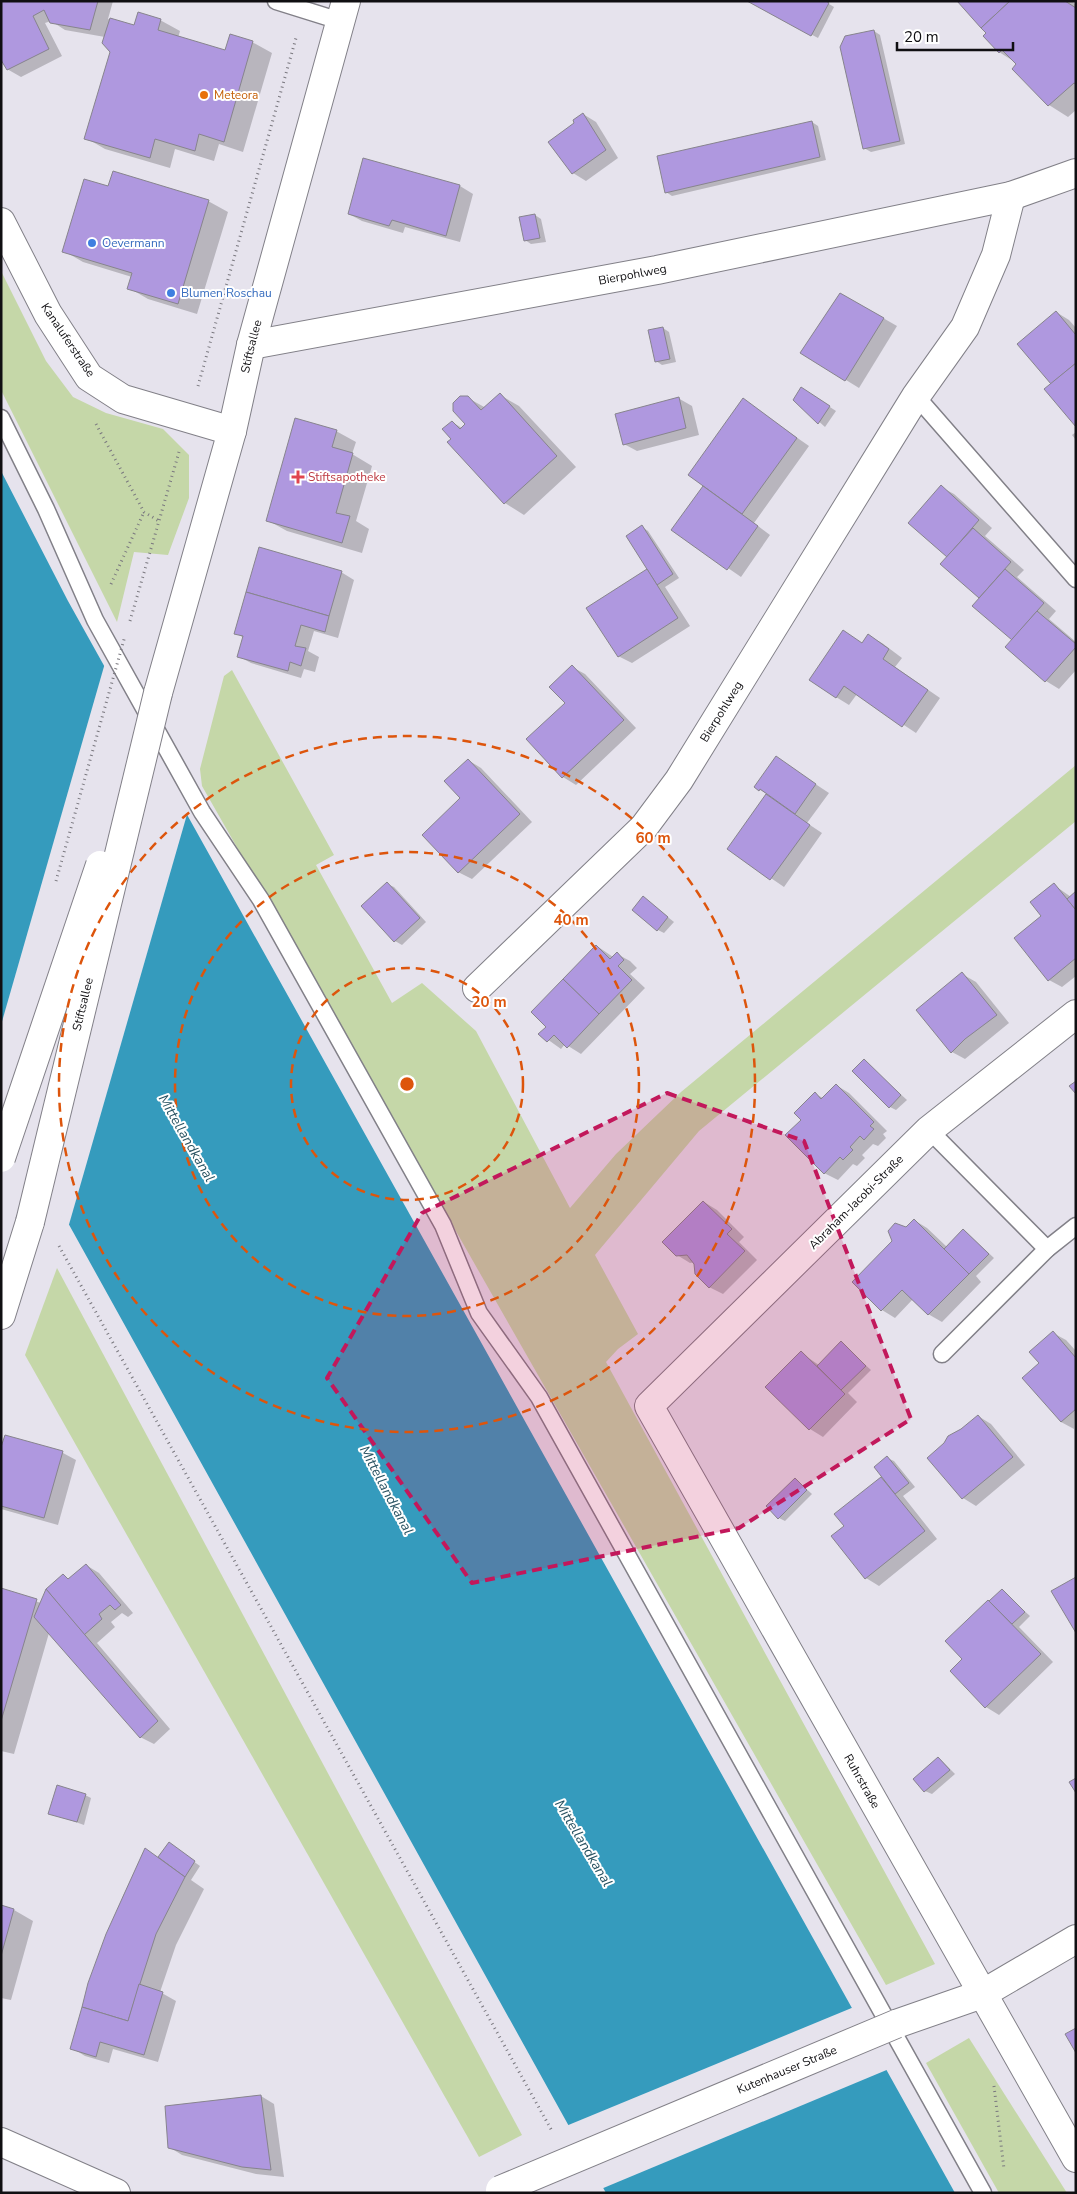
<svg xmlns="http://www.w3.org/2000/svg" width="1077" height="2194" viewBox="0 0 1077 2194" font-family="'Nunito Sans',sans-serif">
	<rect width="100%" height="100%" fill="#e6e3ed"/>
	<g fill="#c5d7a8">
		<path d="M 1,271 L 46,361 L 73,397 L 106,413 L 163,429 L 189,455 L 189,498 L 168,555 L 134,552 L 117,622 L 1,390 Z"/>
		<path d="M 232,670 L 334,855 L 316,865 L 392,1003 L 422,983 L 476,1031 L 570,1208 L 616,1154 L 681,1092 L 1076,765 L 1076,821 L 699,1131 L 595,1255 L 638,1334 L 618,1349 L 606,1362 L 935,1964 L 886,1985 L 202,786 L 200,769 L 224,676 Z"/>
		<path d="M 57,1268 L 522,2135 L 479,2157 L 25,1355 Z"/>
		<path d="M 969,2038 L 1067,2193 L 999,2193 L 926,2063 Z"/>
	</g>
	<path fill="#359bbd" d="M 1,471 L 68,601 L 955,2193 L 606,2193 L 1,1102 Z"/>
	<g fill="#e6e3ed">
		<path d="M 105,663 L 188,811 L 68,1228 L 1,1107 L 1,1025 Z"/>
		<path d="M 854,2007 L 889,2069 L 601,2189 L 566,2126 Z"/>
	</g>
	<g fill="#0003">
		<path d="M 1,1 L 113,1 L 108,19 L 135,26 L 160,20 L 180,31 L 178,38 L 226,52 L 252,42 L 272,53 L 243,152 L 219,144 L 214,161 L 175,149 L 170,168 L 105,149 L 86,138 L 111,52 L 105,37 L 65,30 L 51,21 L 45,23 L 62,56 L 21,77 L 7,69 Z"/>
		<path d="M 749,1 L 824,1 L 834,7 L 818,38 Z"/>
		<path d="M 959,1 L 1072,1 L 1076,5 L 1076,110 L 1068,117 L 1049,105 L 1014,69 L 1018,64 L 999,52 L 988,33 Z"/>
		<path d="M 874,31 L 880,35 L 905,144 L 871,152 L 864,148 Z"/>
		<path d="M 583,114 L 596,122 L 618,158 L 586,181 L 573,173 L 576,123 Z"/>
		<path d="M 812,122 L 818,126 L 826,160 L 672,196 L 666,192 Z"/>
		<path d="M 364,159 L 460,186 L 473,194 L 460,242 L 405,227 L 403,233 L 362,221 L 349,214 Z"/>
		<path d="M 109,188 L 208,201 L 228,212 L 197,314 L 148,299 L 129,288 L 132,277 L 83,262 L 64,251 Z"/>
		<path d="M 535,215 L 541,219 L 546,242 L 531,244 L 525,240 Z"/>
		<path d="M 841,294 L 897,326 L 859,388 L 846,380 Z"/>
		<path d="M 1056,312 L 1069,320 L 1076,328 L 1076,425 L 1053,384 Z"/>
		<path d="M 663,328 L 669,332 L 676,362 L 662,365 L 656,361 Z"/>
		<path d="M 807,392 L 836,411 L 825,427 L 795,400 Z"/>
		<path d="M 500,395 L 519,406 L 576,467 L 524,515 L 505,503 L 452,439 L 452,422 L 462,428 L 467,424 L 468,398 L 486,408 Z"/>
		<path d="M 678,398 L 692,406 L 699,435 L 637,451 L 624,444 Z"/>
		<path d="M 743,400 L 809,446 L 754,523 L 770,535 L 741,577 L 673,530 L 705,486 Z"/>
		<path d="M 336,431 L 356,442 L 352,454 L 372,466 L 356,521 L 369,529 L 362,553 L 287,531 L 267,520 Z"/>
		<path d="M 1076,432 L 1076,440 L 1072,435 Z"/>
		<path d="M 941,487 L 954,494 L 992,528 L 985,536 L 1024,570 L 1017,577 L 1056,611 L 1049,619 L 1076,642 L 1076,670 L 1059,689 L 1046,681 L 1007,647 L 1013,640 L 980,598 L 942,564 L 949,557 Z"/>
		<path d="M 642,527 L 648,531 L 679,578 L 665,587 L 690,626 L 632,663 L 618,656 L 651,573 Z"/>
		<path d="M 341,572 L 354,580 L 338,638 L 314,631 L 308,651 L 319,657 L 315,672 L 304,669 L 301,678 L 251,663 L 238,656 L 244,638 L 236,633 Z"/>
		<path d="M 844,632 L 863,644 L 869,636 L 882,643 L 902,658 L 895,667 L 940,698 L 916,733 L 857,694 L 849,705 L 836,697 Z"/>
		<path d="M 572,667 L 585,674 L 636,728 L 576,785 L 563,777 L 528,739 L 566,703 Z"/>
		<path d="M 776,758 L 829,793 L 807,823 L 822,833 L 784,887 L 728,849 L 767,794 L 760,790 Z"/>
		<path d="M 468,760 L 481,768 L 532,822 L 472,879 L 458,872 Z"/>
		<path d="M 387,884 L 394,887 L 426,922 L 402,945 L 395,941 L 363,906 Z"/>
		<path d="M 1054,885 L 1071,897 L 1076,893 L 1076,976 L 1062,987 L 1049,980 L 1042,916 Z"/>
		<path d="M 649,902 L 674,922 L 664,933 L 658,930 Z"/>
		<path d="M 597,946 L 613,957 L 617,954 L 630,961 L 637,968 L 630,974 L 645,988 L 581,1054 L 565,1044 L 561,1049 L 540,1034 L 547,1027 Z"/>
		<path d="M 962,974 L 976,982 L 1009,1023 L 965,1059 L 952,1052 Z"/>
		<path d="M 864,1061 L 907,1100 L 896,1110 L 890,1107 Z"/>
		<path d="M 836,1085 L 849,1093 L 887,1131 L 883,1134 L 886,1138 L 878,1146 L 873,1144 L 862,1155 L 865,1158 L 857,1166 L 853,1164 L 838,1180 L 824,1173 L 802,1120 L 815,1094 L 823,1098 Z"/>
		<path d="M 704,1202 L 717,1210 L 744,1237 L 739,1242 L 757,1260 L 723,1294 L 709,1287 L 696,1262 L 690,1263 L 677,1255 Z"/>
		<path d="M 914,1220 L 927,1228 L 947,1247 L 964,1230 L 994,1258 L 976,1276 L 981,1282 L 942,1322 L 928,1314 L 913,1299 L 895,1318 L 882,1310 L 906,1228 Z"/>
		<path d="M 1053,1333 L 1066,1340 L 1076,1351 L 1074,1429 L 1061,1422 L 1041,1363 Z"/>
		<path d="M 841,1343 L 871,1370 L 848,1393 L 857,1402 L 823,1437 L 810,1429 L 801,1353 L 819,1365 Z"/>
		<path d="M 978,1416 L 991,1424 L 1025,1465 L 976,1506 L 963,1498 L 929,1458 Z"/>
		<path d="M 6,1436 L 63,1453 L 76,1460 L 58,1525 L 1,1509 L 1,1452 Z"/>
		<path d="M 887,1458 L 894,1461 L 915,1487 L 903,1496 L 937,1539 L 879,1586 L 866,1578 L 846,1526 L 881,1478 L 886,1481 Z"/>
		<path d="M 795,1479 L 812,1494 L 785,1521 L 779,1518 Z"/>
		<path d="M 86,1565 L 99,1573 L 133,1613 L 128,1617 L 122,1613 L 111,1622 L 115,1627 L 97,1643 L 170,1729 L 154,1744 L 140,1737 L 49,1633 L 14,1754 L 1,1751 L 1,1590 L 41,1603 L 63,1576 L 69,1579 Z"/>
		<path d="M 1002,1591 L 1030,1616 L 1019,1627 L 1053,1662 L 999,1715 L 986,1707 L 951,1671 L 964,1659 L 990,1602 Z"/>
		<path d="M 939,1758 L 955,1774 L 932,1794 L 925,1791 Z"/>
		<path d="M 85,1795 L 91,1798 L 84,1825 L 50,1813 Z"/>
		<path d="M 169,1844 L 200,1866 L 191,1880 L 204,1889 L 176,1945 L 160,1992 L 176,2001 L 158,2062 L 113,2049 L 109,2063 L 85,2056 L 72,2048 L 90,1983 L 123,1896 L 145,1850 L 159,1858 Z"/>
		<path d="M 1,1907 L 14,1910 L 33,1921 L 11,2000 L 1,1998 Z"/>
		<path d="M 261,2096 L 274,2104 L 284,2177 L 256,2174 L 182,2155 L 169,2147 Z"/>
	</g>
	<g fill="#af98df" stroke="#87848d">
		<path d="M 1,1 L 98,1 L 90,30 L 50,23 L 44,10 L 33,16 L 49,49 L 7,70 L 1,60 Z"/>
		<path d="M 747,1 L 826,1 L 829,3 L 811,36 Z"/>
		<path d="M 957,1 L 1010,1 L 981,28 Z"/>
		<path d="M 1010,1 L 1065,1 L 1076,8 L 1076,84 L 1074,83 L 1048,106 L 1012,69 L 1016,64 L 1002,50 L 999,53 L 983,36 L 986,33 L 981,28 Z"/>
		<path d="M 138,12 L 161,19 L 158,30 L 225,50 L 230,34 L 253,41 L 224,142 L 199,134 L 195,151 L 155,139 L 150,158 L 84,139 L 110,52 L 102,43 L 110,18 L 134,25 Z"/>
		<path d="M 874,30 L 900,141 L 863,149 L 840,47 L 845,36 Z"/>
		<path d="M 583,113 L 606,150 L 572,174 L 548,142 L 574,123 L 573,120 Z"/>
		<path d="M 812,121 L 820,157 L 665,193 L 657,156 Z"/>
		<path d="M 363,158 L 460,185 L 446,236 L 392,220 L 389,226 L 348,214 Z"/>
		<path d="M 113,171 L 209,200 L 178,304 L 127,289 L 132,273 L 62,252 L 84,179 L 108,186 Z"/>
		<path d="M 535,214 L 540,238 L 524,241 L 519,217 Z"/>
		<path d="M 840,293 L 884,318 L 845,381 L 800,353 Z"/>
		<path d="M 1056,311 L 1076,335 L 1076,363 L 1051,384 L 1017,344 Z"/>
		<path d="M 663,327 L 670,359 L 655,362 L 648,330 Z"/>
		<path d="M 1076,363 L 1076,427 L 1044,389 Z"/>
		<path d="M 801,387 L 830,406 L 818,424 L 793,400 Z"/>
		<path d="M 500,393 L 557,456 L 504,504 L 447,442 L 451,439 L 442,429 L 452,421 L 460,429 L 465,424 L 453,411 L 453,403 L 460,396 L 468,396 L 481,410 Z"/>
		<path d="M 679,397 L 686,428 L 623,445 L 615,414 Z"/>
		<path d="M 743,398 L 797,438 L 742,514 L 688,475 Z"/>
		<path d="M 295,418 L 337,430 L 332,447 L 353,453 L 336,513 L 350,516 L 342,543 L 266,521 Z"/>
		<path d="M 941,485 L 979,520 L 947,557 L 908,523 Z"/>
		<path d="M 703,486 L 758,526 L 727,570 L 671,530 Z"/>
		<path d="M 642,525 L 673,574 L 657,585 L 626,536 Z"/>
		<path d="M 973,528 L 1011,562 L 979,598 L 940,564 Z"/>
		<path d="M 259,547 L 342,571 L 329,616 L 246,592 Z"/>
		<path d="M 647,569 L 678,618 L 618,657 L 586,608 Z"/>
		<path d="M 1005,569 L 1044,603 L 1012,640 L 972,606 Z"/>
		<path d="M 246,592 L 329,616 L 325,632 L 301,625 L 295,646 L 306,648 L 301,666 L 290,662 L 288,671 L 237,657 L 243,636 L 234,634 Z"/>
		<path d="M 1037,611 L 1076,644 L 1076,647 L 1045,682 L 1005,647 Z"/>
		<path d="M 843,630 L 862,643 L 868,634 L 889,649 L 883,659 L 928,690 L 902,727 L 844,686 L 836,698 L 809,680 Z"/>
		<path d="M 572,665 L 624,720 L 562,778 L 526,739 L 565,703 L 549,687 Z"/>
		<path d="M 776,756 L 816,784 L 795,814 L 760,789 L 759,791 L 754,787 Z"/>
		<path d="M 468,759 L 520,814 L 458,873 L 422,835 L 460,798 L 444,781 Z"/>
		<path d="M 766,794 L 810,825 L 770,880 L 727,849 Z"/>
		<path d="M 387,882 L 420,918 L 394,942 L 361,906 Z"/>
		<path d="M 1054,883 L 1076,910 L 1076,958 L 1048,981 L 1014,938 L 1041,916 L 1030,902 Z"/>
		<path d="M 1076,891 L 1076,910 L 1067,899 Z"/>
		<path d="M 643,896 L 668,917 L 657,931 L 632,910 Z"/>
		<path d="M 596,945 L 610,959 L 617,952 L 624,960 L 618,966 L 632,980 L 599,1014 L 563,979 Z"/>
		<path d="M 962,972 L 997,1015 L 965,1039 L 951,1053 L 916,1010 Z"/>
		<path d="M 563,979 L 599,1014 L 567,1048 L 554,1035 L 547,1042 L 538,1034 L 546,1027 L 531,1012 Z"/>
		<path d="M 864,1059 L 901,1095 L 889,1108 L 852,1071 Z"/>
		<path d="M 1076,1081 L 1076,1094 L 1069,1086 Z"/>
		<path d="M 836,1084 L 874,1122 L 870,1126 L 874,1129 L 864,1140 L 860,1136 L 850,1147 L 853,1150 L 843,1160 L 840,1157 L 824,1174 L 785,1135 L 801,1120 L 794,1113 L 815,1092 L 821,1099 Z"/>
		<path d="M 703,1201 L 732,1229 L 727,1234 L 745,1251 L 709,1288 L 695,1274 L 694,1264 L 687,1255 L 676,1256 L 662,1242 Z"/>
		<path d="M 914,1219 L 969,1274 L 928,1315 L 902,1290 L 881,1311 L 852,1282 L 892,1241 L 888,1231 L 895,1223 L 906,1227 Z"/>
		<path d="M 963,1229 L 989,1254 L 969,1274 L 944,1249 Z"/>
		<path d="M 1053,1331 L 1076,1358 L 1076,1409 L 1061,1422 L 1022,1378 L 1039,1363 L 1029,1352 Z"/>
		<path d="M 841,1341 L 866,1366 L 841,1390 L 817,1366 Z"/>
		<path d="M 801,1351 L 845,1394 L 809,1430 L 765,1387 Z"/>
		<path d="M 978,1415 L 1013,1457 L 962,1499 L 927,1458 L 944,1443 L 948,1436 L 961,1429 Z"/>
		<path d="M 5,1435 L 63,1451 L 44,1518 L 1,1506 L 1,1447 Z"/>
		<path d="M 887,1456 L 909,1483 L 895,1494 L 874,1467 Z"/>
		<path d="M 881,1477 L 925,1531 L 865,1579 L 831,1536 L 844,1526 L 834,1514 Z"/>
		<path d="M 795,1478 L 807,1490 L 778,1519 L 766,1506 Z"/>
		<path d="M 86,1564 L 121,1605 L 115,1610 L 110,1605 L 99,1614 L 102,1619 L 84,1635 L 46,1589 L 63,1574 L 68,1579 Z"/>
		<path d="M 1076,1577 L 1076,1633 L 1051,1591 Z"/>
		<path d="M 1,1588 L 37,1599 L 1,1721 Z"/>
		<path d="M 46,1589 L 158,1721 L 140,1738 L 34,1617 Z"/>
		<path d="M 1002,1589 L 1025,1612 L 1012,1624 L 989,1601 Z"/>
		<path d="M 988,1600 L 1041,1654 L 985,1708 L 950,1671 L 962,1659 L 945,1641 Z"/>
		<path d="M 938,1757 L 950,1770 L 924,1792 L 913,1779 Z"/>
		<path d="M 1076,1778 L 1076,1793 L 1069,1782 Z"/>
		<path d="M 57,1785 L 86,1794 L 77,1822 L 48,1814 Z"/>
		<path d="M 169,1842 L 195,1861 L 185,1877 L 158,1857 Z"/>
		<path d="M 145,1848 L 185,1877 L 156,1934 L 128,2021 L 82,2007 L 88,1983 L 106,1934 Z"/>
		<path d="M 1,1905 L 14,1909 L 1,1956 Z"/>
		<path d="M 139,1984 L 163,1992 L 144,2055 L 100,2042 L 96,2057 L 70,2049 L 82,2007 L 128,2021 Z"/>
		<path d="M 1076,2028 L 1076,2053 L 1065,2034 Z"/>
		<path d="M 261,2095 L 271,2170 L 242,2167 L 168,2148 L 165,2106 Z"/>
	</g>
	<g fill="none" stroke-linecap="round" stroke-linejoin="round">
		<defs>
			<g id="lane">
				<path d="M 276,1 L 340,21"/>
				<path d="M 916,396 L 1076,579"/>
				<path d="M 1,418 L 46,509 L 95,620 L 202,812 L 261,900 L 443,1225 L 479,1313 L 539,1397 L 983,2193"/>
				<path d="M 929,1130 L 1047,1249"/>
				<path d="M 942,1354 L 1047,1249 L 1076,1226"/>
			</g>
			<g id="street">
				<path d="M 1,222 L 48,314 L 89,377 L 123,399 L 232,431"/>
				<path id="s1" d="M 251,345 L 657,270 L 1011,196 L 1076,173"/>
				<path id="s2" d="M 477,988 L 644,827 L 679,780 L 916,396 L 965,327 L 996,255 L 1011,196"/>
				<path id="s3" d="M 1076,1014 L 929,1130 L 649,1406 L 1076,2158"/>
			</g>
			<g id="secondary">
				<path id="s4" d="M 158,693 L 232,431 L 251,345 L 346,1"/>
				<path d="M 1,1315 L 30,1222"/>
				<path d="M 896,2024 L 982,1994 L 1076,1939"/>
				<path d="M 1,2142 L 116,2193"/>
			</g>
		</defs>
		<use href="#lane" stroke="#828088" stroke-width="19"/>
		<use href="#street" stroke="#828088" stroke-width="30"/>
		<use href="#secondary" stroke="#828088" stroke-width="30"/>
		<g stroke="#7a787f" stroke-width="3" stroke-dasharray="1 4" stroke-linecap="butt">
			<path d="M 198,386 L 296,38"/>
			<path d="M 96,424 L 144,512 L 159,521"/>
			<path d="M 111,584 L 144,512"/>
			<path d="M 130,621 L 179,452"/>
			<path d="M 59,1246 L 552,2131"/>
			<path d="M 994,2086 L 1004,2169"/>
		</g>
		<use href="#lane" stroke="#fff" stroke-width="16"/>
		<use href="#street" stroke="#fff" stroke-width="28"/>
		<use href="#secondary" stroke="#fff" stroke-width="28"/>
		<defs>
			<g id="secondary-bridge">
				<path d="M 1,1158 L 100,865"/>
				<path id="s5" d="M 30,1222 L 158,693"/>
				<path id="s6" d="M 500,2190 L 896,2024"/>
			</g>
		</defs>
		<use href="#secondary-bridge" stroke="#828088" stroke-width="30" stroke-linecap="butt"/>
		<path stroke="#7a787f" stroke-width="3" stroke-dasharray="1 4" stroke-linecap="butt" d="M 56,881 L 125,636"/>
		<use href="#secondary-bridge" stroke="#fff" stroke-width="28"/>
	</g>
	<path fill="#c2185b" fill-opacity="0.2" stroke="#c2185b" stroke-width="4" stroke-dasharray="10 6" stroke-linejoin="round" d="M 667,1093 L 804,1141 L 911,1419 L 739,1528 L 472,1583 L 327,1378 L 422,1213 Z"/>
	<g fill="none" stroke="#dd550c" stroke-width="2.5" stroke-dasharray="9 6">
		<circle cx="407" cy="1084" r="116"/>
		<circle cx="407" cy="1084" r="232"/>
		<circle cx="407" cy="1084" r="348"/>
	</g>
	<circle fill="#e8710a" stroke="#fff" stroke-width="2" cx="204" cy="95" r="5"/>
	<g fill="#3f7fe0" stroke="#fff" stroke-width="2">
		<circle cx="92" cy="243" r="5"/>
		<circle cx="171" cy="293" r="5"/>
	</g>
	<path fill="#e0444e" stroke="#fff" stroke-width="2" d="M295.5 469.5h5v5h5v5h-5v5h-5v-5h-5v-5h5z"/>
	<g text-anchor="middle" stroke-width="4" stroke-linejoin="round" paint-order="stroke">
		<g font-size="12" fill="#c56008" stroke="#fff" text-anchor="start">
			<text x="214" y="99">Meteora</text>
		</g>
		<g font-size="12" fill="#366cbe" stroke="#fff" text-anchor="start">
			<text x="102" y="247">Oevermann</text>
			<text x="181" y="297">Blumen Roschau</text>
		</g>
		<g font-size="12" fill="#100f12" stroke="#fff">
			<text dy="4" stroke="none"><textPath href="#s1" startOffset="388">Bierpohlweg</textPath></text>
			<text transform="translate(68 340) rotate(56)" y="4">Kanaluferstraße</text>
			<text dy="4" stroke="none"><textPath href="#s4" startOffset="359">Stiftsallee</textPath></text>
			<text dy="4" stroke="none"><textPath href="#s2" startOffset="371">Bierpohlweg</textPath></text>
			<text dy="4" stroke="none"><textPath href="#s5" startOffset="224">Stiftsallee</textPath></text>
			<text transform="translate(856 1202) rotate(-45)" y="4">Abraham-Jacobi-Straße</text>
			<text dy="4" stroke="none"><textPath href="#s3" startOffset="1012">Ruhrstraße</textPath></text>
			<text dy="4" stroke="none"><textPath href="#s6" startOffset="311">Kutenhauser Straße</textPath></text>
		</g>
		<g font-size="12" fill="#be3a42" stroke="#fff" text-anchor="start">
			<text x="308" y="481">Stiftsapotheke</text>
		</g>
		<g font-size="14" font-style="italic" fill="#285261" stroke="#fff">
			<text transform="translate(187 1138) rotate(60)" y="5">Mittellandkanal</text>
			<text transform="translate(387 1490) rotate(62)" y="5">Mittellandkanal</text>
			<text transform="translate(584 1843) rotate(59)" y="5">Mittellandkanal</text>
		</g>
	</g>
	<circle cx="407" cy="1084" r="8" fill="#dd550c" stroke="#fff" stroke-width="2.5"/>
	<g font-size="15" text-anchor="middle" font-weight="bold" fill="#dd550c" stroke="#fff" stroke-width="4" stroke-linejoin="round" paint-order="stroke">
		<text x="653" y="843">60 m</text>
		<text x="571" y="925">40 m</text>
		<text x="489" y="1007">20 m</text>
	</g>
	<rect width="1077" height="2194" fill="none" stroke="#100f12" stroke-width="5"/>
	<path d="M897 42v8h116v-8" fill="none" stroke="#100f12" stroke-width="2.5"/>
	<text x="904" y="42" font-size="15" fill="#100f12" stroke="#ffffff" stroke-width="4" paint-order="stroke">20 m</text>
</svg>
